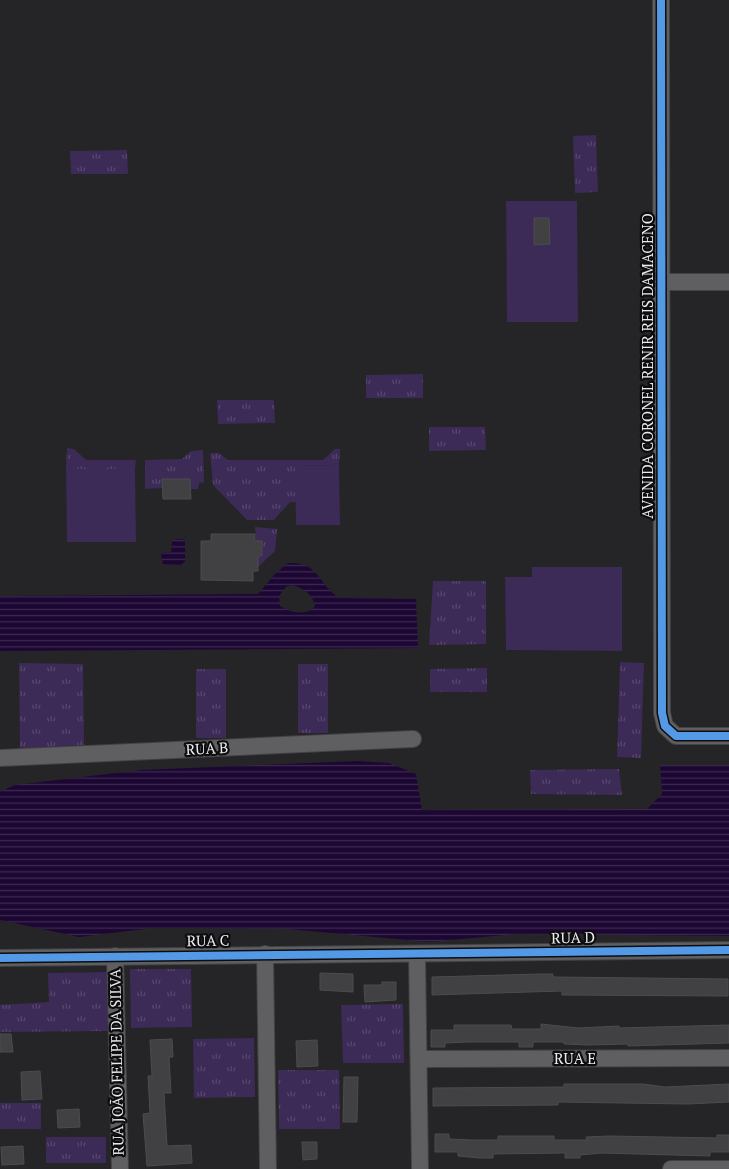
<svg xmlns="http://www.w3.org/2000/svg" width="729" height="1169" viewBox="0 0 729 1169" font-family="'PT Serif',serif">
	<defs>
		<pattern id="grass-tufts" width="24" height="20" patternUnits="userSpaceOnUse" patternTransform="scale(1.25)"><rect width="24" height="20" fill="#3c2a57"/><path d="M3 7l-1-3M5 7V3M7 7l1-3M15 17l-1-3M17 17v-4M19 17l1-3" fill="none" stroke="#58496f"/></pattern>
		<pattern id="water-rules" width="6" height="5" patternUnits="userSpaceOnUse" patternTransform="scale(1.25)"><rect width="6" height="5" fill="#1c0633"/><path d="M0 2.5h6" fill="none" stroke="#3d2a51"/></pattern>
	</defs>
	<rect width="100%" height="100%" fill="#252427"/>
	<g fill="url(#grass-tufts)">
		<path d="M 596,135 L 598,192 L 575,193 L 573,136 Z"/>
		<path d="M 127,150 L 128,174 L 71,174 L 70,151 Z"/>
		<path d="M 423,374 L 423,398 L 366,398 L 366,375 Z"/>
		<path d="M 217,400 L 274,400 L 275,423 L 218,424 Z"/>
		<path d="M 429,427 L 485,427 L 486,450 L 429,451 Z"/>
		<path d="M 67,448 L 74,449 L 86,460 L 136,460 L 135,469 L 66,469 Z"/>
		<path d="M 335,449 L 340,449 L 339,465 L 296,466 L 296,502 L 290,502 L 274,520 L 247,520 L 213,485 L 210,453 L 219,453 L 228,460 L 323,460 Z"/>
		<path d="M 203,450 L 204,482 L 199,483 L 198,489 L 191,489 L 190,479 L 162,479 L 162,488 L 145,489 L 145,460 L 182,459 L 191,451 Z"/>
		<path d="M 255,527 L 277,529 L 275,551 L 258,567 Z"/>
		<path d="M 433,581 L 486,581 L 486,644 L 429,645 Z"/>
		<path d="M 620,662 L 644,663 L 641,758 L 617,757 Z"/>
		<path d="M 19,663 L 83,664 L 84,745 L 20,749 Z"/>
		<rect x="298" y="664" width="30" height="69"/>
		<path d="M 487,668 L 487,692 L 430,692 L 430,669 Z"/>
		<rect x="196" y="669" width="30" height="69"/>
		<path d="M 619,769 L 622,795 L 531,794 L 530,770 Z"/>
		<path d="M 130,969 L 191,969 L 192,1027 L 131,1028 Z"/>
		<path d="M 109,972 L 110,1031 L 0,1032 L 0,1005 L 49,1002 L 48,973 Z"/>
		<path d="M 403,1004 L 404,1063 L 343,1063 L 341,1005 Z"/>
		<path d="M 254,1038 L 255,1097 L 194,1098 L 193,1039 Z"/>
		<path d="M 278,1070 L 339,1070 L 340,1129 L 279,1129 Z"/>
		<rect x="0" y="1103" width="41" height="26"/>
		<rect x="46" y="1137" width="60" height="26"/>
	</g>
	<g fill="#3c2a57">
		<path d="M 506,201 L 577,201 L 578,322 L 507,322 Z"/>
		<path d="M 339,465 L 340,525 L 296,525 L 295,466 Z"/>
		<path d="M 66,469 L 135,469 L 136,542 L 67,542 Z"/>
		<path d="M 532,567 L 622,567 L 622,651 L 506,650 L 505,577 L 532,577 Z"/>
	</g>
	<g fill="url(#water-rules)" fill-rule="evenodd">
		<path d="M 176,539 L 185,539 L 185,561 L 181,565 L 163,564 L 161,555 L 163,552 L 171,552 L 172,541 Z"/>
		<path d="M 288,563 C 320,561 318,586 340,598 L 416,599 L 418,648 L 0,651 L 0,596 L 258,594 L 274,575 ZM 291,585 C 303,587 311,594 315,604 L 314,608 C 304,616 289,612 280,606 L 279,596 L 286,587 Z"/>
		<path d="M 358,761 L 389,763 L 416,774 L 422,810 L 647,809 L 662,794 L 660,765 L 729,765 L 729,936 L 515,934 L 429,942 L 288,929 L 153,928 L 79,937 L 0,920 L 0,792 L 15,785 L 141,770 Z"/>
	</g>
	<g fill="#414143" stroke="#4c4b4d">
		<path d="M 534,218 L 549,218 L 550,244 L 534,245 Z"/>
		<path d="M 162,479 L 190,479 L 191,499 L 163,499 Z"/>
		<path d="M 211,534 L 255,534 L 255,541 L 262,541 L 262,555 L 258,557 L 258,571 L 253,571 L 253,581 L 201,580 L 201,541 L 211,541 Z"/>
		<path d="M 320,973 L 353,974 L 353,992 L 320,990 Z"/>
		<path d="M 539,974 L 553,974 L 553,977 L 728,979 L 728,996 L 562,995 L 562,991 L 432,995 L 432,977 Z"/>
		<path d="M 382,982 L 396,982 L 396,1000 L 365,1002 L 364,985 L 382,985 Z"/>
		<path d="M 541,1024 L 578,1028 L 619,1026 L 619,1028 L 729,1025 L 729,1043 L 628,1046 L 628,1044 L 588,1045 L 564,1044 L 564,1042 L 533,1042 L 533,1047 L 519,1047 L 519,1042 L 468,1042 L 445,1043 L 445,1047 L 431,1047 L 431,1030 L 454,1030 L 454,1025 L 511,1025 L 512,1029 L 541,1029 Z"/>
		<path d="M 0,1034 L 11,1034 L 13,1052 L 0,1052 Z"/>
		<path d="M 172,1039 L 173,1057 L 169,1057 L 171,1093 L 164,1093 L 167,1146 L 191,1145 L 192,1163 L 147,1166 L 143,1114 L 150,1113 L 148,1076 L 152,1076 L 150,1040 Z"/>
		<path d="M 317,1040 L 318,1066 L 297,1067 L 296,1041 Z"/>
		<path d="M 40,1071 L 42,1099 L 22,1100 L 21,1072 Z"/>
		<path d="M 344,1077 L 358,1077 L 357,1122 L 343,1122 Z"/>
		<path d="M 564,1084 L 643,1084 L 665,1087 L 729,1084 L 729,1102 L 688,1104 L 558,1102 L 558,1105 L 433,1106 L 433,1088 L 564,1087 Z"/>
		<path d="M 79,1109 L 80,1127 L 58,1128 L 57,1110 Z"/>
		<path d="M 435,1134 L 449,1134 L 449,1139 L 472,1140 L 498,1140 L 498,1136 L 554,1136 L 554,1140 L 587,1140 L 586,1137 L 609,1136 L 717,1138 L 717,1135 L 729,1135 L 729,1152 L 710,1152 L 710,1156 L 601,1153 L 580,1155 L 580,1158 L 565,1158 L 565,1153 L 493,1154 L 493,1158 L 479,1158 L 458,1156 L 458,1152 L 435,1152 Z"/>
		<path d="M 302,1142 L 317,1142 L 317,1159 L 303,1160 Z"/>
		<path d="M 23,1146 L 24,1164 L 2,1165 L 1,1147 Z"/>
	</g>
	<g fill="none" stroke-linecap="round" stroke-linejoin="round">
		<defs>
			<g id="street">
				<path d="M 661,0 L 662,713 L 665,726 L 676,736 L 729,736"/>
				<path d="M 661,282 L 729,282"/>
				<path d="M 0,758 L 413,739"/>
				<path d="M 265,954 L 268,1169"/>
				<path d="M 417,954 L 420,1169"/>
				<path d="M 115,956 L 120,1169"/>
				<path d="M 0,958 L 729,950"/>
				<path d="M 420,1059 L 729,1058"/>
				<path d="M 671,1169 L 729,1169"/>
			</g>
		</defs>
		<use href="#street" stroke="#424244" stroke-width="18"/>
		<use href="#street" stroke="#5f5e60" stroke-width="16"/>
		<defs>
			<g id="cycleway">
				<path d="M 661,0 L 662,713 L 665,726 L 676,736 L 729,736"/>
				<path d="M 0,958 L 729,950"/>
			</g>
		</defs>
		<use href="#cycleway" stroke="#0d0d0f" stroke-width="11"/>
		<use href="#cycleway" stroke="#5399e6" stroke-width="8"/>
	</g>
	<g text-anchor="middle" stroke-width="4.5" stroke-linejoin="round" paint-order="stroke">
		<g font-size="15" fill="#ebeaee" stroke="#0d0d0f">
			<text transform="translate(648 366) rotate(-90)" y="5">AVENIDA CORONEL RENIR REIS DAMACENO</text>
			<text transform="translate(207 749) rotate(-3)" y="5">RUA B</text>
			<text transform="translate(573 938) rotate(-1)" y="5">RUA D</text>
			<text transform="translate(208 941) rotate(-1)" y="5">RUA C</text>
			<text x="575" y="1064">RUA E</text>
			<text transform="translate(117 1062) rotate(-91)" y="5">RUA JOÃO FELIPE DA SILVA</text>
		</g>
	</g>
</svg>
